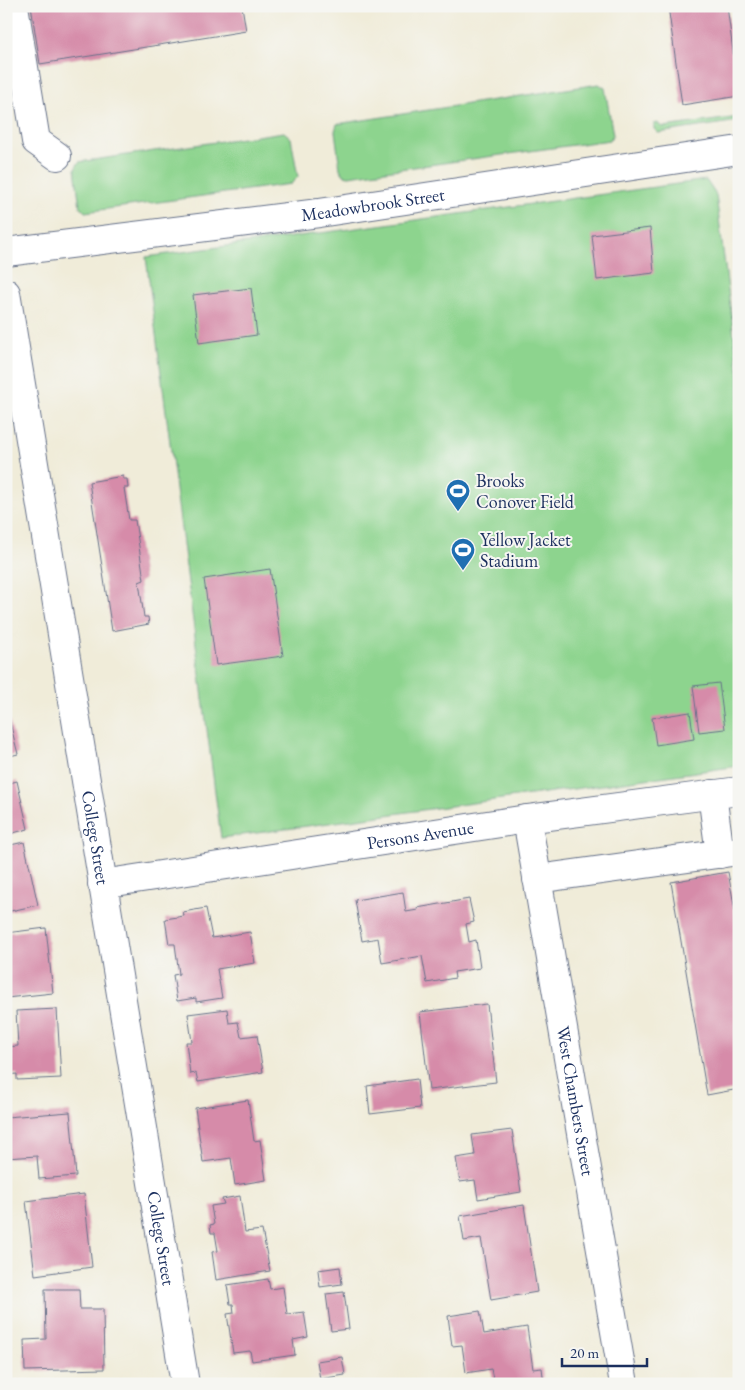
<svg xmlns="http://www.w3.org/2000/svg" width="745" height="1390" viewBox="0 0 745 1390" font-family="'EB Garamond',serif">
	<rect width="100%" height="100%" fill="#f6f6f2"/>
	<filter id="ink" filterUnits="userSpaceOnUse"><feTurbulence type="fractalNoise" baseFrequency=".02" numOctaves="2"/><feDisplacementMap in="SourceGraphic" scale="10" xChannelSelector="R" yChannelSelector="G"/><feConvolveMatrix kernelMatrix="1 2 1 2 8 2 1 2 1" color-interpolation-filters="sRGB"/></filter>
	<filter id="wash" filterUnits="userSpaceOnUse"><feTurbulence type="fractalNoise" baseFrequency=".0096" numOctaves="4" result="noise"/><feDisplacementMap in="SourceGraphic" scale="20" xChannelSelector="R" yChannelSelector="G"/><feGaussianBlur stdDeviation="1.12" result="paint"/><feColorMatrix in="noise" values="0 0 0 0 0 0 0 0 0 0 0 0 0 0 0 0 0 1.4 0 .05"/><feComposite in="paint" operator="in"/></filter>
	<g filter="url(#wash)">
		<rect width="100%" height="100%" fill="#f0ecd9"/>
		<g fill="#8dd48e" stroke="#548276">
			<path d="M 599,84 L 605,88 L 613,135 L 610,140 L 349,176 L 344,175 L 340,169 L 335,131 L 337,124 Z"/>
			<path d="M 739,117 L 739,121 L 658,133 L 654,129 L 654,124 L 658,123 L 659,125 L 664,127 Z"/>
			<path d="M 284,132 L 291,138 L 298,177 L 291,184 L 85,212 L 80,207 L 75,169 L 79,162 Z"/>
			<path d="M 706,180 L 716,195 L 739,376 L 739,766 L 221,838 L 146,257 Z"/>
		</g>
		<g id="blocks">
			<g fill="#d68ba9">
				<path d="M 31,6 L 242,6 L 246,31 L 40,64 Z"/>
				<path d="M 668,6 L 727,6 L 739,96 L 682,105 Z"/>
				<path d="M 650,228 L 654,273 L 597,280 L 592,235 Z"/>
				<path d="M 251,288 L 257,335 L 199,343 L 193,295 Z"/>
				<path d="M 123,476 L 123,479 L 127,479 L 128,488 L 124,488 L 129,520 L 135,520 L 144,580 L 139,582 L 144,617 L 148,617 L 149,624 L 112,631 L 89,482 Z"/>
				<path d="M 270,569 L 283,656 L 216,665 L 204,579 Z"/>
				<path d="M 719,683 L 725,729 L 699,732 L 693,686 Z"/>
				<path d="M 6,707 L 18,754 L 6,757 Z"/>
				<path d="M 690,712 L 694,739 L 656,745 L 652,718 Z"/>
				<path d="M 17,781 L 28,829 L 6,835 L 6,784 Z"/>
				<path d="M 24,842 L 38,905 L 6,912 L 6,846 Z"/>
				<path d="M 728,872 L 739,933 L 739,1089 L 707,1095 L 671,882 Z"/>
				<path d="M 403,892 L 406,912 L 418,910 L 417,908 L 469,899 L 474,922 L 466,924 L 469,942 L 476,940 L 480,968 L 454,972 L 455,978 L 427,983 L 422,956 L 382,963 L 378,938 L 362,941 L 355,900 Z"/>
				<path d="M 206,908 L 212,938 L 250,932 L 255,963 L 217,969 L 222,998 L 196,1002 L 196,998 L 177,1001 L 173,975 L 179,974 L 175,944 L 169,944 L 165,919 L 184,916 L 183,912 Z"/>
				<path d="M 46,928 L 53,993 L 6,998 L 6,933 Z"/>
				<path d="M 487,1004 L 496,1082 L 429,1090 L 420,1012 Z"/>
				<path d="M 57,1009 L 61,1078 L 17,1080 L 17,1074 L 6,1075 L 6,1047 L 18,1046 L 16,1011 Z"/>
				<path d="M 227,1009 L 229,1023 L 238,1022 L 241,1037 L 257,1035 L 263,1072 L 198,1082 L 196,1073 L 190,1074 L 186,1042 L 192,1042 L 188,1014 Z"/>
				<path d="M 417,1079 L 420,1108 L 370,1114 L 367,1086 Z"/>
				<path d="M 248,1100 L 254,1141 L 260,1140 L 266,1180 L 235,1185 L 231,1158 L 203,1162 L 195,1108 Z"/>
				<path d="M 70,1112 L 76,1176 L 39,1179 L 37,1156 L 6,1158 L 6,1117 Z"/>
				<path d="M 512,1130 L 521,1192 L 478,1199 L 475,1180 L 460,1182 L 456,1158 L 475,1155 L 472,1135 Z"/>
				<path d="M 84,1194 L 92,1267 L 35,1275 L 26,1201 Z"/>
				<path d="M 240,1196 L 245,1232 L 262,1230 L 270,1271 L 216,1280 L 212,1252 L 218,1251 L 215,1233 L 211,1233 L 210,1225 L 214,1224 L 211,1206 L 224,1204 L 222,1199 Z"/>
				<path d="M 524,1205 L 537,1292 L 491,1300 L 481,1238 L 464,1241 L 460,1216 Z"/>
				<path d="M 340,1267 L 342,1284 L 320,1287 L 318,1270 Z"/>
				<path d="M 268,1279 L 270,1289 L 283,1287 L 287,1314 L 304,1312 L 308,1337 L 293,1340 L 295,1355 L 252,1361 L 250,1351 L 233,1353 L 227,1314 L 234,1313 L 233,1304 L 230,1304 L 227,1285 Z"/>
				<path d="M 45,1289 L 79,1289 L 80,1309 L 103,1309 L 104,1369 L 25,1371 L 24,1340 L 46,1339 Z"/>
				<path d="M 344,1292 L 349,1329 L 331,1331 L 326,1294 Z"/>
				<path d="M 480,1311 L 484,1334 L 527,1327 L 533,1369 L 542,1368 L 544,1384 L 494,1384 L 491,1369 L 466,1373 L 462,1345 L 452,1346 L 448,1316 Z"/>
				<path d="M 342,1357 L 345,1375 L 320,1379 L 317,1361 Z"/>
			</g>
		</g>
	</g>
	<g filter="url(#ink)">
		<use href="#blocks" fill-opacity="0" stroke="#667189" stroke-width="1"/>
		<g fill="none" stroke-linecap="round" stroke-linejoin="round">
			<defs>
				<g id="minor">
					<path d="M 14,6 L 36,141 L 57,156"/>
					<path id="s1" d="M 6,252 L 319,213 L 739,150"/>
					<path id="s2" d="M 6,293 L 185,1384"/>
					<path d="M 712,794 L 720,854"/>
					<path id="s3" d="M 527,819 L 624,1384"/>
					<path d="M 537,879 L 739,851"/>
					<path id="s4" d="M 102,884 L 527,819 L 739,791"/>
				</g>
			</defs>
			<use href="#minor" stroke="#667189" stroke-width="30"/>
			<use href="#minor" stroke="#fff" stroke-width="28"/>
		</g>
	</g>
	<defs>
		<symbol id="stadium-pin" viewBox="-11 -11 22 30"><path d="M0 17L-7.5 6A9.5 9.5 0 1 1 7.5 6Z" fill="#1f6fb2" stroke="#f6f6f2"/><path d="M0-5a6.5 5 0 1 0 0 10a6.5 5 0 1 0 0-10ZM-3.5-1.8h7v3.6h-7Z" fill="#fff"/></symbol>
	</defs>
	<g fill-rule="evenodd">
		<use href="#stadium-pin" x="444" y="477" width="28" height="38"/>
		<use href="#stadium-pin" x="449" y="536" width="28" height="38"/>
	</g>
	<g text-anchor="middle" stroke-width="4" stroke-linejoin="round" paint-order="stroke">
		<g font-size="18" fill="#1b2f5e" stroke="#f6f6f2">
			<text dy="6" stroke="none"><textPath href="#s1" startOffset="370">Meadowbrook Street</textPath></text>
			<text dy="6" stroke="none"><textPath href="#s4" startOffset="322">Persons Avenue</textPath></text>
			<text dy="6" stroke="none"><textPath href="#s2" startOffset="552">College Street</textPath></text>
			<text dy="6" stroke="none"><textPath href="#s3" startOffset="286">West Chambers Street</textPath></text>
			<text dy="6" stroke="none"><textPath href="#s2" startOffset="958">College Street</textPath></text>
		</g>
		<g font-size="18" fill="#1b2f5e" stroke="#f6f6f2" text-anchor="start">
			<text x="476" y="487">Brooks<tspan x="476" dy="21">Conover Field</tspan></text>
			<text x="480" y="546">Yellow Jacket<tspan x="480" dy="21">Stadium</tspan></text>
		</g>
	</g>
	<rect width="745" height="1390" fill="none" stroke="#f6f6f2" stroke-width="25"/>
	<path d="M562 1358v8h85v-8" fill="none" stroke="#1b2f5e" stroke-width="2.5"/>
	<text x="570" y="1358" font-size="15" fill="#1b2f5e" stroke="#f6f6f2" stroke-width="4" paint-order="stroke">20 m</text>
</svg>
